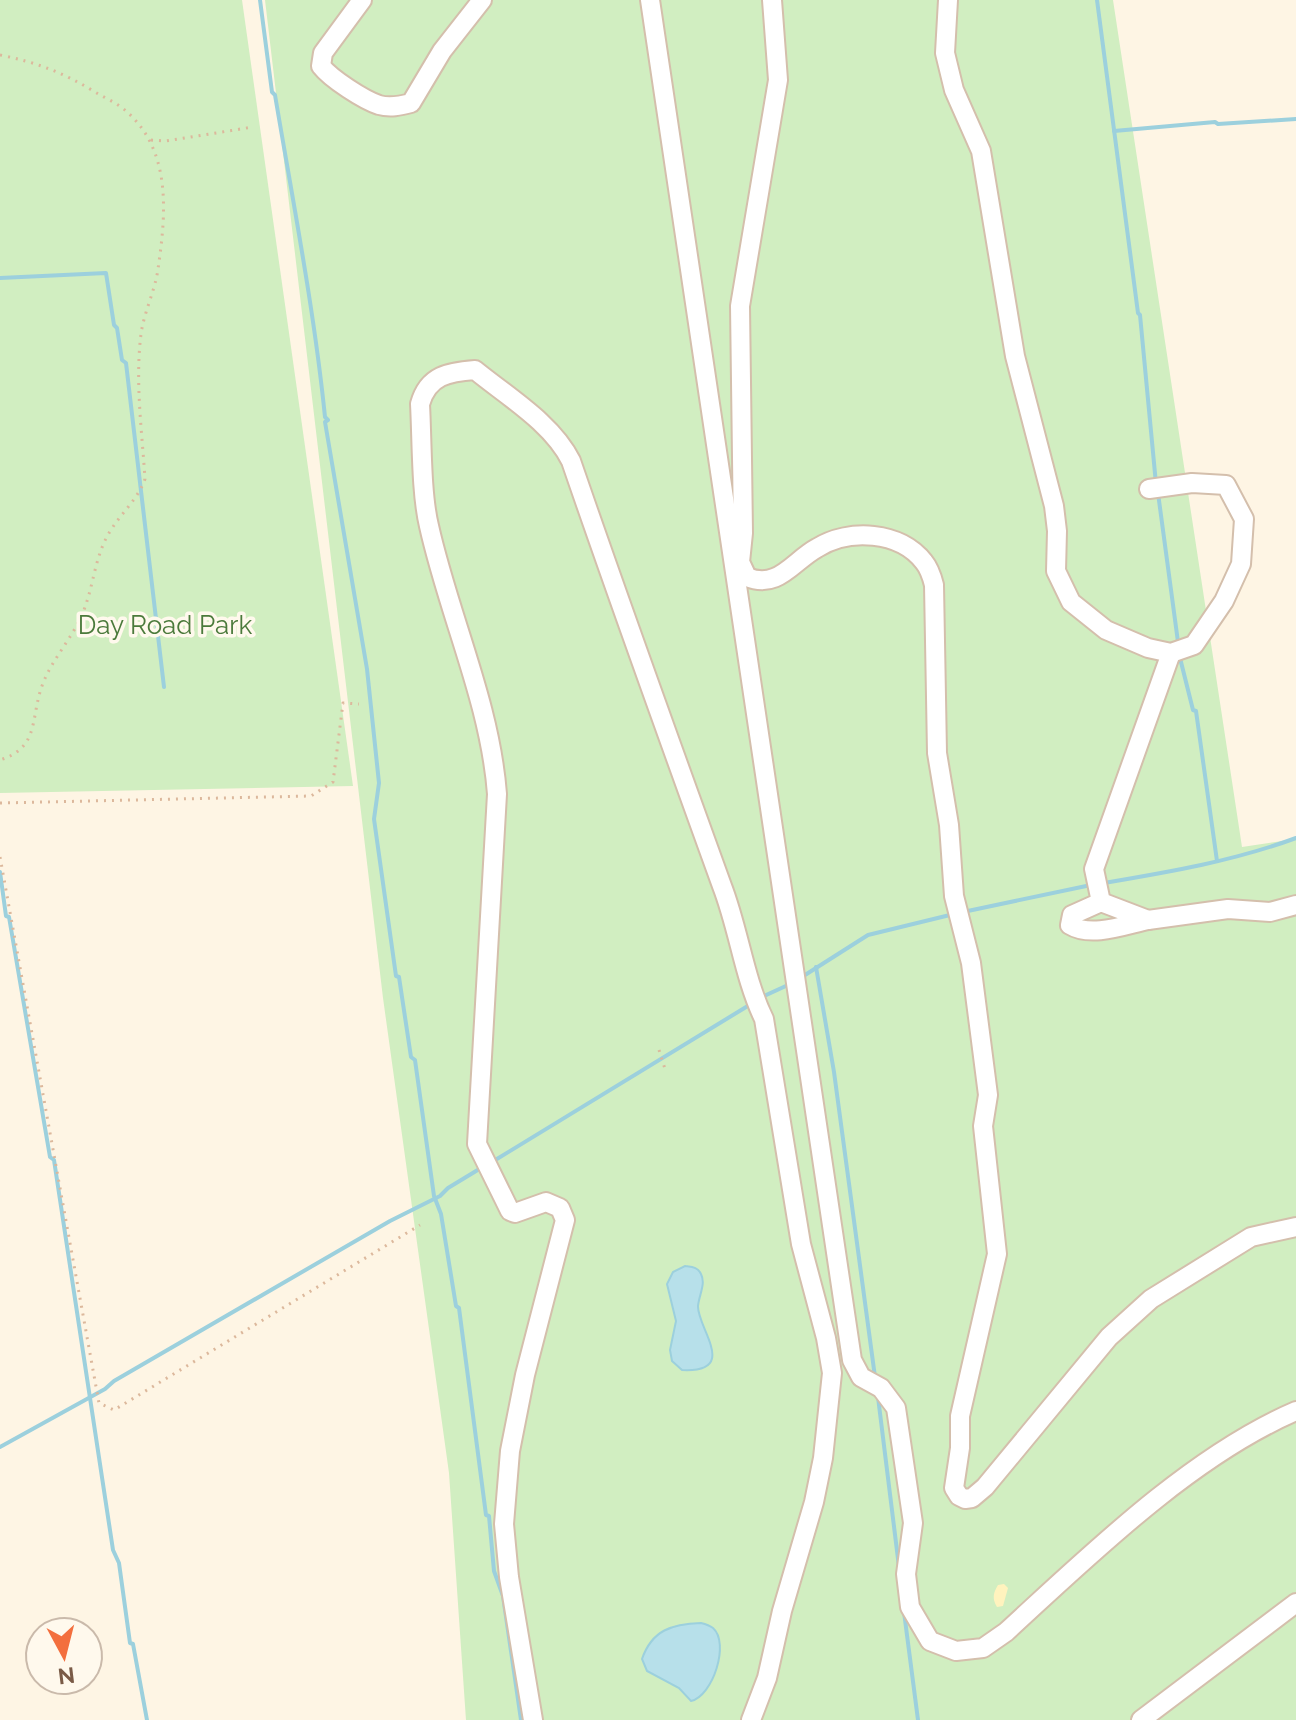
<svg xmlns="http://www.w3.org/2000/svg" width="1296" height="1720" viewBox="0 0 1296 1720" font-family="Raleway,sans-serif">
	<rect width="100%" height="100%" fill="#fef5e4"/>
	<g fill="#d1eec1">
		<path d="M 0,0 L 242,0 L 353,786 L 0,793 Z"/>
		<path d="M 265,0 L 1113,0 L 1242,847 L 1296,839 L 1296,1720 L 466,1720 L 449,1473 L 383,998 Z"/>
	</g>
	<path fill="#fff3be" d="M 1004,1584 L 1008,1588 L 1003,1606 L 997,1607 C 992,1599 993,1593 998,1585 Z"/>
	<g fill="#b7e0ea" stroke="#9cd0dd" stroke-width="2">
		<path d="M 685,1266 C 692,1267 698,1267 701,1274 C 706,1284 699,1295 698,1306 C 697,1328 740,1373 682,1370 L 672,1361 L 670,1350 L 676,1321 L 667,1284 L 673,1272 Z"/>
		<path d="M 701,1623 C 705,1624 709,1625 713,1628 C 730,1643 713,1696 691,1701 L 679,1688 L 647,1671 L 642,1659 C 652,1630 672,1624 701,1623 Z"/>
	</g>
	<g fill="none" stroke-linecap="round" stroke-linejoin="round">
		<g stroke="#9cd0dd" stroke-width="4">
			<path d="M 260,0 L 272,92 L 275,95 C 293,202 314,309 325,417 L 328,420 L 325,422 L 367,669 L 379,783 L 374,819 L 396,976 L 399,977 L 411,1057 L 415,1060 L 434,1196 L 441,1214 L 456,1306 L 459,1308 L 486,1515 L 489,1516 L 494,1571 L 503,1596 L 521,1720"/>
			<path d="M 1097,0 L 1138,313 L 1140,315 L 1156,484"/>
			<path d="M 1114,131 L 1215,122 L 1218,124 L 1296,119"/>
			<path d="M 0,278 L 106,273 L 114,325 L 117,328 L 122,360 L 126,363 L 164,687"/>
			<path d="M 1158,493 L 1178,642"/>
			<path d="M 1180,658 L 1193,710 L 1196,711 L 1217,861"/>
			<path d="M 0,872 L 6,916 L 9,917 L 50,1157 L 54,1160 L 113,1550 L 119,1563 L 130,1643 L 133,1644 L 147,1720"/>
			<path d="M 1104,883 C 1169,872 1234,861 1296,838"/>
			<path d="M 963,912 L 1091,885"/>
			<path d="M 816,967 L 834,1072 L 875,1377"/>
			<path d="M 805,975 L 868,935 L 954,914"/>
			<path d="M 762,997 L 788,985"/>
			<path d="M 492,1162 L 751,1004"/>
			<path d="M 878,1397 L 899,1567"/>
			<path d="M 0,1447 L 105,1389 L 114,1381 L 390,1221 L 440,1196 L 448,1188 L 481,1168"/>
			<path d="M 904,1612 L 918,1720"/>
		</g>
		<defs>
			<g id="minor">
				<path d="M 362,0 L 323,53 L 321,66 C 331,79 364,100 379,105 C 390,108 400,106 411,103 L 442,51 L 482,0"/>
				<path d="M 650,0 L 852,1360 L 861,1377 L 881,1388 L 896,1408 L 913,1523 L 906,1574 L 910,1607 L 930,1641 L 956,1651 L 983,1648 L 1006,1632 C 1090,1555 1191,1456 1296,1411"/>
				<path d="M 772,0 L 778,80 L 740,306 L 743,533 L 740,562 L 747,577 C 778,590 793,561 817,548 C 849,528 900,531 924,562 C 929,568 932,577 934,585 L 937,753 L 949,825 L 954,896 L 971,963 L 988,1095 L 983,1126 L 997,1254 L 960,1416 L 960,1448 L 954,1488 L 959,1496 L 965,1499 L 972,1498 L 985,1487 L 1109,1337 L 1151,1299 L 1251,1237 L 1296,1227"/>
				<path d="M 948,0 L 945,53 L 954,90 L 981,151 L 1015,356 L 1054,506 L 1057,531 L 1056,571 L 1071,602 L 1106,630 L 1148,648 L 1171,653 L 1194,645 L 1224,601 L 1241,564 L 1244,519 L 1226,485 L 1192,483 L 1149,489"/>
				<path d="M 1101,902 L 1072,915 L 1070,925 C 1091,938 1125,925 1148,920 L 1101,902 L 1094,869 L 1171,653"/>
				<path d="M 1148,920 L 1228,909 L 1270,912 L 1296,905"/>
				<path d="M 533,1720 L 509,1577 L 504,1524 L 510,1451 L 525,1375 L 565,1220 L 560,1208 L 546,1202 L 515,1213 L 510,1211 L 477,1144 L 497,794 C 490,702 449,616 429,526 C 421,493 422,440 420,404 C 428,375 449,372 475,370 C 508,397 552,423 571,461 C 620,604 671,745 722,886 C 739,930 744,978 764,1019 L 801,1244 L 826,1338 L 832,1373 L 823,1458 L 814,1502 L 782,1611 L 767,1678 L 751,1720"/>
				<path d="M 1141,1720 L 1296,1603"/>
			</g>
		</defs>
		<use href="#minor" stroke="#d4bfac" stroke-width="22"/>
		<g stroke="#dcb89c" stroke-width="3" stroke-dasharray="2 6" stroke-linecap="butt">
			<path d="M 0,55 C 36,62 64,73 95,92 C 105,98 117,103 126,111 C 172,151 166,214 158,269 C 155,291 144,312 141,334 C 135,382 142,431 145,479 C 138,499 122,512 111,530 C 94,555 94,589 81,617 C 69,643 48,664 40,692 C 31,724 37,748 0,760"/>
			<path d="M 151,140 L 166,141 L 253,127"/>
			<path d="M 0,803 L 311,796 L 333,782 L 343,703 L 359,704"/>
			<path d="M 0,857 L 99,1403 L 114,1410 L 420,1225"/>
			<path d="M 659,1050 L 665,1069"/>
		</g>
		<use href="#minor" stroke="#fff" stroke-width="18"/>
	</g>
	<g text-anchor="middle" stroke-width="7" stroke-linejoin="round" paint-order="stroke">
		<g font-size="26" fill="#4b7a3b" stroke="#fff9ed">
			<text x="165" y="634">Day Road Park</text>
		</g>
	</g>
	<g transform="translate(64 1656) rotate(173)"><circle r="38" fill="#fff9ed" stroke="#cabaab" stroke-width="2"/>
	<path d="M0-6L14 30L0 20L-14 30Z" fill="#f36f3e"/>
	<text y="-12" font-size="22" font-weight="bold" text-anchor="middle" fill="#7a5b47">N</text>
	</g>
</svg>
